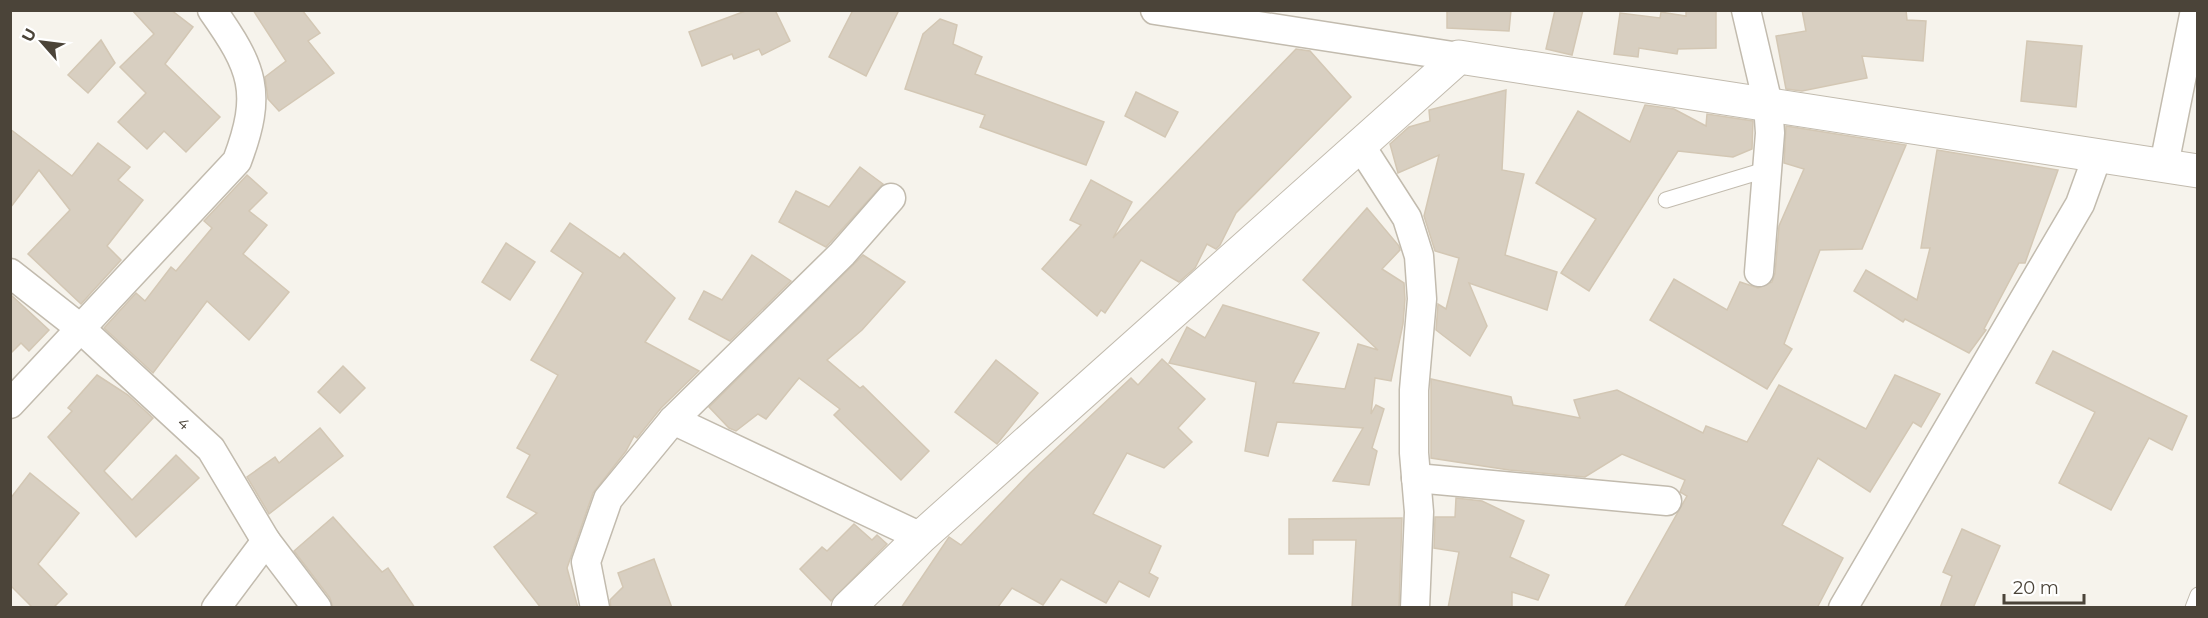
<svg xmlns="http://www.w3.org/2000/svg" width="2208" height="618" viewBox="0 0 2208 618" font-family="Montserrat,sans-serif">
	<rect width="100%" height="100%" fill="#f6f3ec"/>
	<g fill="#d8cfc1" stroke="#d3c7b4" stroke-width="1.5">
		<path d="M 132,10 L 171,10 L 193,27 L 165,64 L 220,117 L 186,152 L 164,131 L 147,149 L 118,122 L 146,93 L 120,67 L 154,34 Z"/>
		<path d="M 253,10 L 302,10 L 320,33 L 308,41 L 334,73 L 279,111 L 268,99 L 265,77 L 286,61 Z"/>
		<path d="M 748,10 L 775,10 L 790,41 L 762,55 L 759,49 L 734,59 L 732,54 L 702,66 L 689,32 Z"/>
		<path d="M 853,10 L 899,10 L 866,76 L 829,57 Z"/>
		<path d="M 1447,10 L 1511,10 L 1509,31 L 1447,28 Z"/>
		<path d="M 1555,10 L 1583,10 L 1572,55 L 1546,49 Z"/>
		<path d="M 1686,10 L 1716,10 L 1716,48 L 1678,49 L 1677,54 L 1639,48 L 1638,57 L 1614,54 L 1620,13 L 1660,18 L 1661,12 L 1686,16 Z"/>
		<path d="M 1802,10 L 1906,10 L 1907,20 L 1926,21 L 1923,61 L 1862,56 L 1867,78 L 1802,91 L 1786,89 L 1776,36 L 1806,31 Z"/>
		<path d="M 940,19 L 957,25 L 953,44 L 982,57 L 975,74 L 1104,122 L 1086,165 L 980,127 L 985,115 L 905,89 L 923,34 Z"/>
		<path d="M 101,40 L 115,63 L 88,93 L 68,75 Z"/>
		<path d="M 2027,41 L 2082,46 L 2076,107 L 2021,101 Z"/>
		<path d="M 1296,49 L 1310,51 L 1351,97 L 1236,213 L 1220,245 L 1216,249 L 1207,244 L 1195,268 L 1179,282 L 1141,260 L 1105,313 L 1101,310 L 1097,316 L 1042,269 L 1081,225 L 1070,220 L 1091,180 L 1132,202 L 1113,238 Z"/>
		<path d="M 1506,90 L 1502,170 L 1524,174 L 1505,255 L 1557,272 L 1547,310 L 1469,283 L 1487,326 L 1470,356 L 1436,330 L 1438,304 L 1446,309 L 1459,258 L 1435,251 L 1424,216 L 1439,155 L 1398,173 L 1390,144 L 1409,127 L 1430,121 L 1429,110 Z"/>
		<path d="M 1136,92 L 1178,112 L 1165,137 L 1125,116 Z"/>
		<path d="M 1645,105 L 1674,109 L 1706,126 L 1707,114 L 1753,121 L 1752,149 L 1733,157 L 1678,151 L 1589,291 L 1561,273 L 1596,219 L 1536,183 L 1578,111 L 1630,142 Z"/>
		<path d="M 1786,126 L 1906,145 L 1862,249 L 1820,250 L 1784,344 L 1792,349 L 1767,389 L 1650,320 L 1674,279 L 1727,310 L 1740,282 L 1758,288 L 1772,282 L 1775,273 L 1779,226 L 1804,169 L 1784,163 Z"/>
		<path d="M 10,129 L 72,176 L 98,143 L 130,167 L 118,180 L 143,200 L 107,246 L 121,260 L 81,304 L 28,254 L 70,210 L 39,170 L 10,208 Z"/>
		<path d="M 1937,150 L 2058,170 L 2025,263 L 2019,263 L 1984,329 L 1986,330 L 1969,353 L 1905,319 L 1903,322 L 1854,291 L 1866,270 L 1917,300 L 1930,248 L 1921,248 Z"/>
		<path d="M 860,167 L 883,184 L 826,247 L 779,222 L 796,191 L 829,207 Z"/>
		<path d="M 247,175 L 267,193 L 249,211 L 267,225 L 243,254 L 289,292 L 249,340 L 207,301 L 153,373 L 104,328 L 136,293 L 145,301 L 171,267 L 176,271 L 212,228 L 204,221 Z"/>
		<path d="M 1367,208 L 1399,246 L 1400,250 L 1382,269 L 1404,283 L 1405,299 L 1403,324 L 1391,381 L 1375,378 L 1371,414 L 1376,405 L 1384,409 L 1372,448 L 1377,451 L 1369,485 L 1333,481 L 1363,428 L 1277,422 L 1268,456 L 1245,451 L 1256,382 L 1169,363 L 1187,327 L 1205,338 L 1223,305 L 1319,333 L 1293,383 L 1345,389 L 1358,344 L 1378,350 L 1303,280 Z"/>
		<path d="M 570,223 L 620,258 L 624,253 L 675,298 L 645,342 L 699,371 L 661,408 L 637,438 L 634,436 L 626,451 L 593,493 L 567,568 L 578,608 L 541,608 L 494,547 L 537,513 L 507,497 L 530,455 L 517,448 L 558,375 L 531,360 L 583,273 L 551,251 Z"/>
		<path d="M 506,243 L 535,262 L 510,300 L 482,282 Z"/>
		<path d="M 752,255 L 791,281 L 730,341 L 689,319 L 704,291 L 722,300 Z"/>
		<path d="M 863,255 L 905,282 L 862,330 L 827,360 L 860,388 L 863,386 L 929,451 L 901,480 L 834,415 L 840,409 L 799,378 L 766,419 L 758,414 L 736,431 L 729,428 L 709,407 Z"/>
		<path d="M 10,294 L 49,330 L 29,351 L 21,343 L 10,354 Z"/>
		<path d="M 2053,351 L 2187,416 L 2172,450 L 2149,438 L 2111,510 L 2059,483 L 2095,412 L 2036,383 Z"/>
		<path d="M 1162,359 L 1205,399 L 1178,428 L 1192,442 L 1164,468 L 1127,453 L 1093,514 L 1161,546 L 1149,573 L 1158,578 L 1149,597 L 1119,581 L 1106,603 L 1061,579 L 1043,605 L 1012,588 L 998,607 L 901,608 L 949,537 L 961,545 L 1030,473 L 1131,378 L 1138,385 Z"/>
		<path d="M 996,360 L 1038,393 L 997,444 L 955,412 Z"/>
		<path d="M 343,366 L 365,388 L 340,413 L 318,392 Z"/>
		<path d="M 97,375 L 128,395 L 153,418 L 104,471 L 132,500 L 176,455 L 199,478 L 136,537 L 48,437 L 72,411 L 68,408 Z"/>
		<path d="M 1895,375 L 1940,394 L 1921,427 L 1913,422 L 1870,492 L 1818,458 L 1782,525 L 1843,558 L 1817,608 L 1624,608 L 1687,496 L 1680,492 L 1685,480 L 1622,454 L 1585,477 L 1509,470 L 1431,458 L 1431,379 L 1511,397 L 1513,405 L 1580,418 L 1574,400 L 1617,390 L 1703,433 L 1706,426 L 1747,442 L 1779,385 L 1866,429 Z"/>
		<path d="M 320,428 L 343,456 L 269,514 L 247,477 L 275,457 L 279,463 Z"/>
		<path d="M 30,473 L 79,513 L 38,564 L 67,594 L 53,608 L 33,608 L 10,585 L 10,499 Z"/>
		<path d="M 1456,498 L 1482,501 L 1524,521 L 1510,557 L 1549,575 L 1538,600 L 1512,592 L 1512,608 L 1448,608 L 1459,552 L 1434,548 L 1435,517 L 1455,517 Z"/>
		<path d="M 333,517 L 382,572 L 388,568 L 415,608 L 333,608 L 330,598 L 294,551 Z"/>
		<path d="M 1402,518 L 1399,608 L 1352,608 L 1356,540 L 1313,540 L 1313,554 L 1289,554 L 1289,519 Z"/>
		<path d="M 854,524 L 872,540 L 877,535 L 887,544 L 831,601 L 800,569 L 822,547 L 827,551 Z"/>
		<path d="M 1962,529 L 2000,546 L 1973,608 L 1940,608 L 1952,576 L 1943,572 Z"/>
		<path d="M 654,559 L 672,608 L 611,608 L 610,600 L 623,587 L 618,573 Z"/>
	</g>
	<g fill="none" stroke-linecap="round" stroke-linejoin="round">
		<defs>
			<g id="service">
				<path d="M 1666,200 L 1765,170"/>
				<path d="M 2193,608 L 2198,595"/>
			</g>
			<g id="minor">
				<path d="M 1155,10 L 1459,57"/>
				<path d="M 1746,10 L 1768,104 L 1770,133 L 1759,272"/>
				<path d="M 1360,145 L 1407,218 L 1419,256 L 1422,299 L 1414,390 L 1414,453 L 1419,512 L 1415,608"/>
				<path d="M 2164,165 L 2195,10"/>
				<path id="s1" d="M 10,273 L 80,328 L 211,449 L 266,541 L 317,608"/>
				<path d="M 10,404 L 237,161 C 263,92 253,68 212,10"/>
				<path d="M 673,420 L 921,537"/>
				<path d="M 1416,478 L 1667,501"/>
				<path d="M 216,608 L 266,541"/>
				<path d="M 595,608 L 586,562 L 608,499 L 673,420 L 842,254 L 891,198"/>
				<path d="M 1843,608 L 2080,204 L 2097,157"/>
			</g>
			<path id="tertiary" d="M 848,608 L 921,537 L 1459,57 L 2198,171"/>
		</defs>
		<use href="#service" stroke="#c2bbae" stroke-width="17"/>
		<use href="#minor" stroke="#c2bbae" stroke-width="31"/>
		<use href="#tertiary" stroke="#c2bbae" stroke-width="35"/>
		<use href="#service" stroke="#fff" stroke-width="15"/>
		<use href="#minor" stroke="#fff" stroke-width="28"/>
		<use href="#tertiary" stroke="#fff" stroke-width="33"/>
	</g>
	<g text-anchor="middle" stroke-width="4.5" stroke-linejoin="round" paint-order="stroke">
		<g font-size="15" fill="#4b4439" stroke="#fff">
			<text dy="5" stroke="none"><textPath href="#s1" startOffset="230">4</textPath></text>
		</g>
	</g>
	<rect width="2208" height="618" fill="none" stroke="#4b4439" stroke-width="24"/>
	<g transform="translate(42 42) rotate(298)" stroke="#ffffff" stroke-width="4.5" paint-order="stroke">
	<path d="M0-4.5L10 22L0 15L-10 22Z" fill="#4b4439"/>
	<text y="-9" font-size="16" font-weight="bold" text-anchor="middle" fill="#4b4439">U</text>
	</g>
	<path d="M2004 594v9h80v-9" fill="none" stroke="#4b4439" stroke-width="3"/>
	<text x="2013" y="594" font-size="18" fill="#4b4439" stroke="#ffffff" stroke-width="4.5" paint-order="stroke">20 m</text>
</svg>
